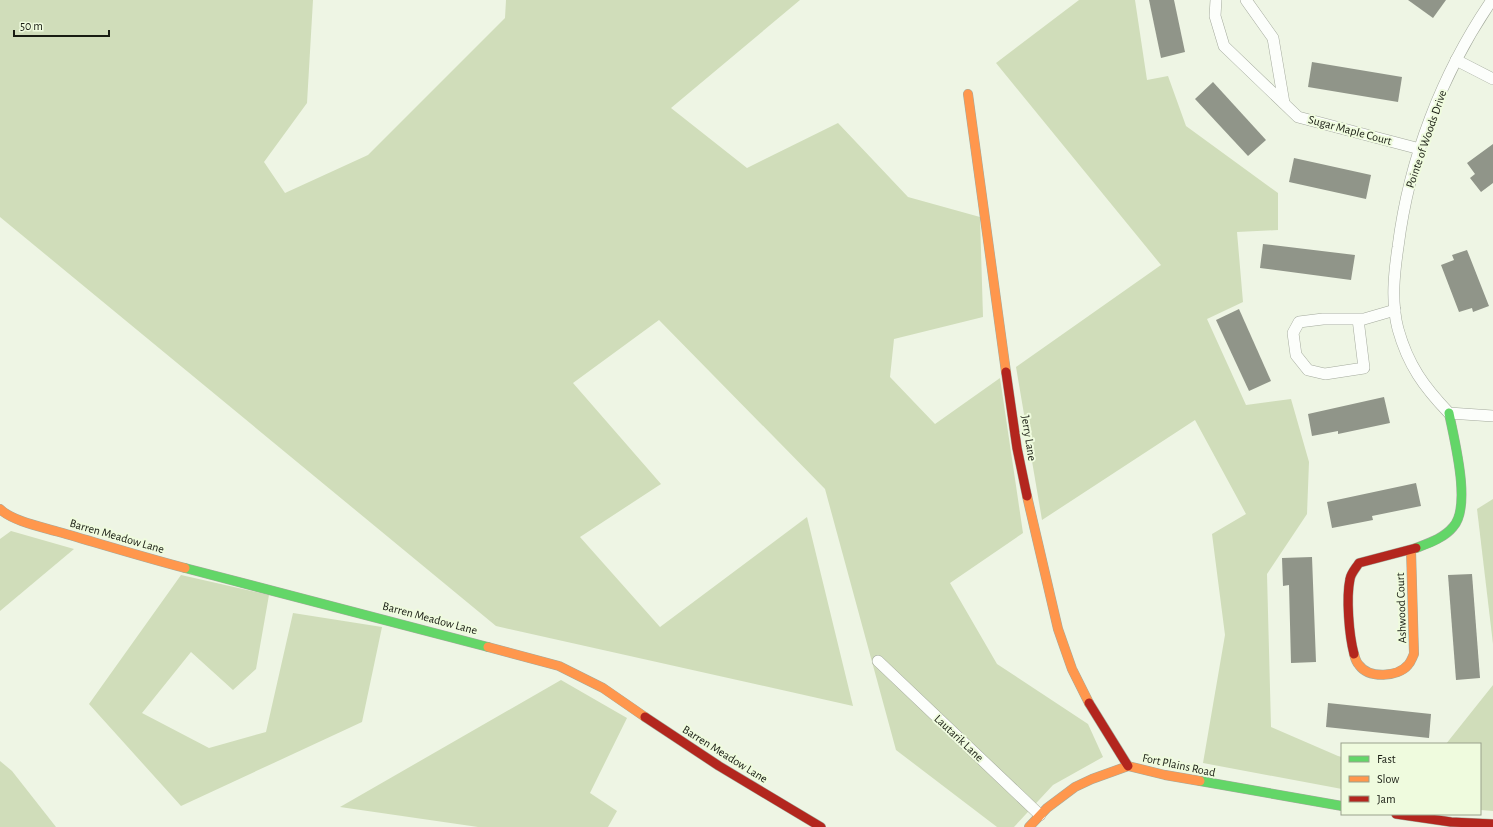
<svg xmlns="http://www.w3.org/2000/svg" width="1493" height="827" viewBox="0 0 1493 827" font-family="'Alegreya Sans',sans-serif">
	<rect width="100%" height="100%" fill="#eef5e4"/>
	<g fill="#d0ddba">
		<path d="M 0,0 L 313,0 L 307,103 L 264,162 L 285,193 L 368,155 L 505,18 L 506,0 L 800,0 L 671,108 L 747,168 L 838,123 L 908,197 L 980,217 L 983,317 L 894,339 L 890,377 L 935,424 L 1000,378 L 1023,533 L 950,583 L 997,664 L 1088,724 L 1103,757 L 1053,785 L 1014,827 L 997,827 L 896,750 L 825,489 L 659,320 L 573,383 L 661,484 L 580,537 L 660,627 L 807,517 L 853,706 L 496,626 L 0,217 Z"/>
		<path d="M 1079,0 L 1135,0 L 1147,80 L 1168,76 L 1186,126 L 1278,193 L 1278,230 L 1237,232 L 1243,302 L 1207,319 L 1246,405 L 1291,399 L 1309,462 L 1307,514 L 1267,574 L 1271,727 L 1338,756 L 1342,757 L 1342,789 L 1203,763 L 1225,635 L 1212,534 L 1246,514 L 1195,420 L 1042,520 L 1016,367 L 1161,265 L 996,63 Z"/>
		<path d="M 1493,499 L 1493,644 L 1477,509 Z"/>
		<path d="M 11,531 L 74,549 L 0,611 L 0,539 Z"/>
		<path d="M 181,575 L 269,595 L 256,669 L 233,690 L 191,652 L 142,713 L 209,748 L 266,732 L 293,613 L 382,627 L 362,722 L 181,806 L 89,704 Z"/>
		<path d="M 561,680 L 627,718 L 590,793 L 617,811 L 608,827 L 478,827 L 340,807 Z"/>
		<path d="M 1493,685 L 1493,811 L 1480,810 L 1480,744 L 1446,744 Z"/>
		<path d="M 0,761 L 12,771 L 56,827 L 0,827 Z"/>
	</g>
	<g fill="#909589">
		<path d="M 1149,0 L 1174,0 L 1185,52 L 1161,58 Z"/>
		<path d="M 1408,0 L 1446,0 L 1433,18 Z"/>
		<path d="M 1312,62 L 1402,77 L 1398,102 L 1308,87 Z"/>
		<path d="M 1213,82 L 1266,140 L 1248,156 L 1195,99 Z"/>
		<path d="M 1493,144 L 1493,183 L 1481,192 L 1470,178 L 1475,174 L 1467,163 Z"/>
		<path d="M 1294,158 L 1371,175 L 1366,199 L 1289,182 Z"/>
		<path d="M 1263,244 L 1355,255 L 1351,280 L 1260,268 Z"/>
		<path d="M 1467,250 L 1489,306 L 1473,312 L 1472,308 L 1459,312 L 1441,265 L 1454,260 L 1452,255 Z"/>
		<path d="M 1239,309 L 1271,381 L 1249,391 L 1216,320 Z"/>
		<path d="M 1384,397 L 1390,423 L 1338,434 L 1338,431 L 1312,436 L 1308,414 Z"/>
		<path d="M 1416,483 L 1421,506 L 1372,516 L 1373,520 L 1332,528 L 1327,502 Z"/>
		<path d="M 1312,557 L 1316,662 L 1291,663 L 1289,585 L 1283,586 L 1282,558 Z"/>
		<path d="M 1472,574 L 1480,678 L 1456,680 L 1448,575 Z"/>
		<path d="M 1328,703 L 1431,714 L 1429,738 L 1326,727 Z"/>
	</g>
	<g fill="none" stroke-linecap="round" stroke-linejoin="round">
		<defs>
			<g id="street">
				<path d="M 1216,0 L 1215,16 L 1224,46 L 1298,117 L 1420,149"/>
				<path d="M 1246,0 L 1273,38 L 1284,103"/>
				<path d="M 1492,0 C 1442,73 1409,159 1398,247 C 1394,274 1391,302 1398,329 C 1408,365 1424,387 1449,413 L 1493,416"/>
				<path d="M 1456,60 L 1493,79"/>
				<path d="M 1358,319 L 1364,368 L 1325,374 L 1308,370 L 1296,355 L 1293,333 L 1299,322 L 1323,319 L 1364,319 L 1395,310"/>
				<path d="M 878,661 L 1040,815"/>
			</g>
			<g id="fast">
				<path d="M 1416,548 C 1429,543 1444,538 1453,527 C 1472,507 1454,439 1449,413"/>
				<path d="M 185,568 L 488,647"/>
				<path d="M 1200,781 L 1342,806"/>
			</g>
			<g id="slow">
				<path d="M 968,94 L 1006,372"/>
				<path d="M 1027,496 L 1058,629 L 1072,669 L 1089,703"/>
				<path d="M 0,509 C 12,521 42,527 59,532 C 101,544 143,557 185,568"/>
				<path d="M 488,647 L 559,666 L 603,688 L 645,717"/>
				<path d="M 1354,654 C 1355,658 1356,662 1359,665 C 1369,679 1398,677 1408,665 C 1411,662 1412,658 1414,654 L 1411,550"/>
				<path d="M 1029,827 L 1047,808 L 1075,787 L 1092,779 L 1128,766 L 1165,775 L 1200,781"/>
			</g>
			<g id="jam">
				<path d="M 1006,372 L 1017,448 L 1027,496"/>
				<path d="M 1354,654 C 1349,635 1346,598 1350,579 C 1351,573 1356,568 1359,563 L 1416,548"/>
				<path d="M 1089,703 L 1128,766"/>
				<path d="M 645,717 L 719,766 L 821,827"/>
				<path d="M 1396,814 L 1451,822 L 1493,824"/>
			</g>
		</defs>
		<use href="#street" stroke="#a4aa9d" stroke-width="12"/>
		<use href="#fast" stroke="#a4aa9d" stroke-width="10"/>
		<use href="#slow" stroke="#a4aa9d" stroke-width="10"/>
		<use href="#jam" stroke="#a4aa9d" stroke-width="10"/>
		<use href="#street" stroke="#fcfefb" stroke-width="11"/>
		<use href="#fast" stroke="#63d668" stroke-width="9"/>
		<use href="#slow" stroke="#ff974d" stroke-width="9"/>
		<use href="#jam" stroke="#b3261e" stroke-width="9"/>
	</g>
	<g text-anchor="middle" stroke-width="4" stroke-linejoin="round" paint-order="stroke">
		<g font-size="12" fill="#181c12" stroke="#effbde">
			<text transform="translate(1350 130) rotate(15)" y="4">Sugar Maple Court</text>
			<text transform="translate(1426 139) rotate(-71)" y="4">Pointe of Woods Drive</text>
			<text transform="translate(1029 438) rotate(81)" y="4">Jerry Lane</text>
			<text transform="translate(117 536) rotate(16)" y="4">Barren Meadow Lane</text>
			<text transform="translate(1401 608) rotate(-92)" y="4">Ashwood Court</text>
			<text transform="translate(430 618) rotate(15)" y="4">Barren Meadow Lane</text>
			<text transform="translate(959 738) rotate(43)" y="4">Lautarik Lane</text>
			<text transform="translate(725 754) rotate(32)" y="4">Barren Meadow Lane</text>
			<text transform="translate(1179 765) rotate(12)" y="4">Fort Plains Road</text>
		</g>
	</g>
	<rect x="1341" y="743" width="140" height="72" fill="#effbde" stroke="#99a28c"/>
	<rect x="1349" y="756" width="20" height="6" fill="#63d668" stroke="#99a28c"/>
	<text x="1377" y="763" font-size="12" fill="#181c12">Fast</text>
	<rect x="1349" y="776" width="20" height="6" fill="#ff974d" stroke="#99a28c"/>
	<text x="1377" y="783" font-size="12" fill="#181c12">Slow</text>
	<rect x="1349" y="796" width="20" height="6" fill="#b3261e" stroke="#99a28c"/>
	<text x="1377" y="803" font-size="12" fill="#181c12">Jam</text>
	<path d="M14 30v6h95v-6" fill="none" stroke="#181c12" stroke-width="2"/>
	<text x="20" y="30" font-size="12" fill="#181c12" stroke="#effbde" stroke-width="3" paint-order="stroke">50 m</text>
</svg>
